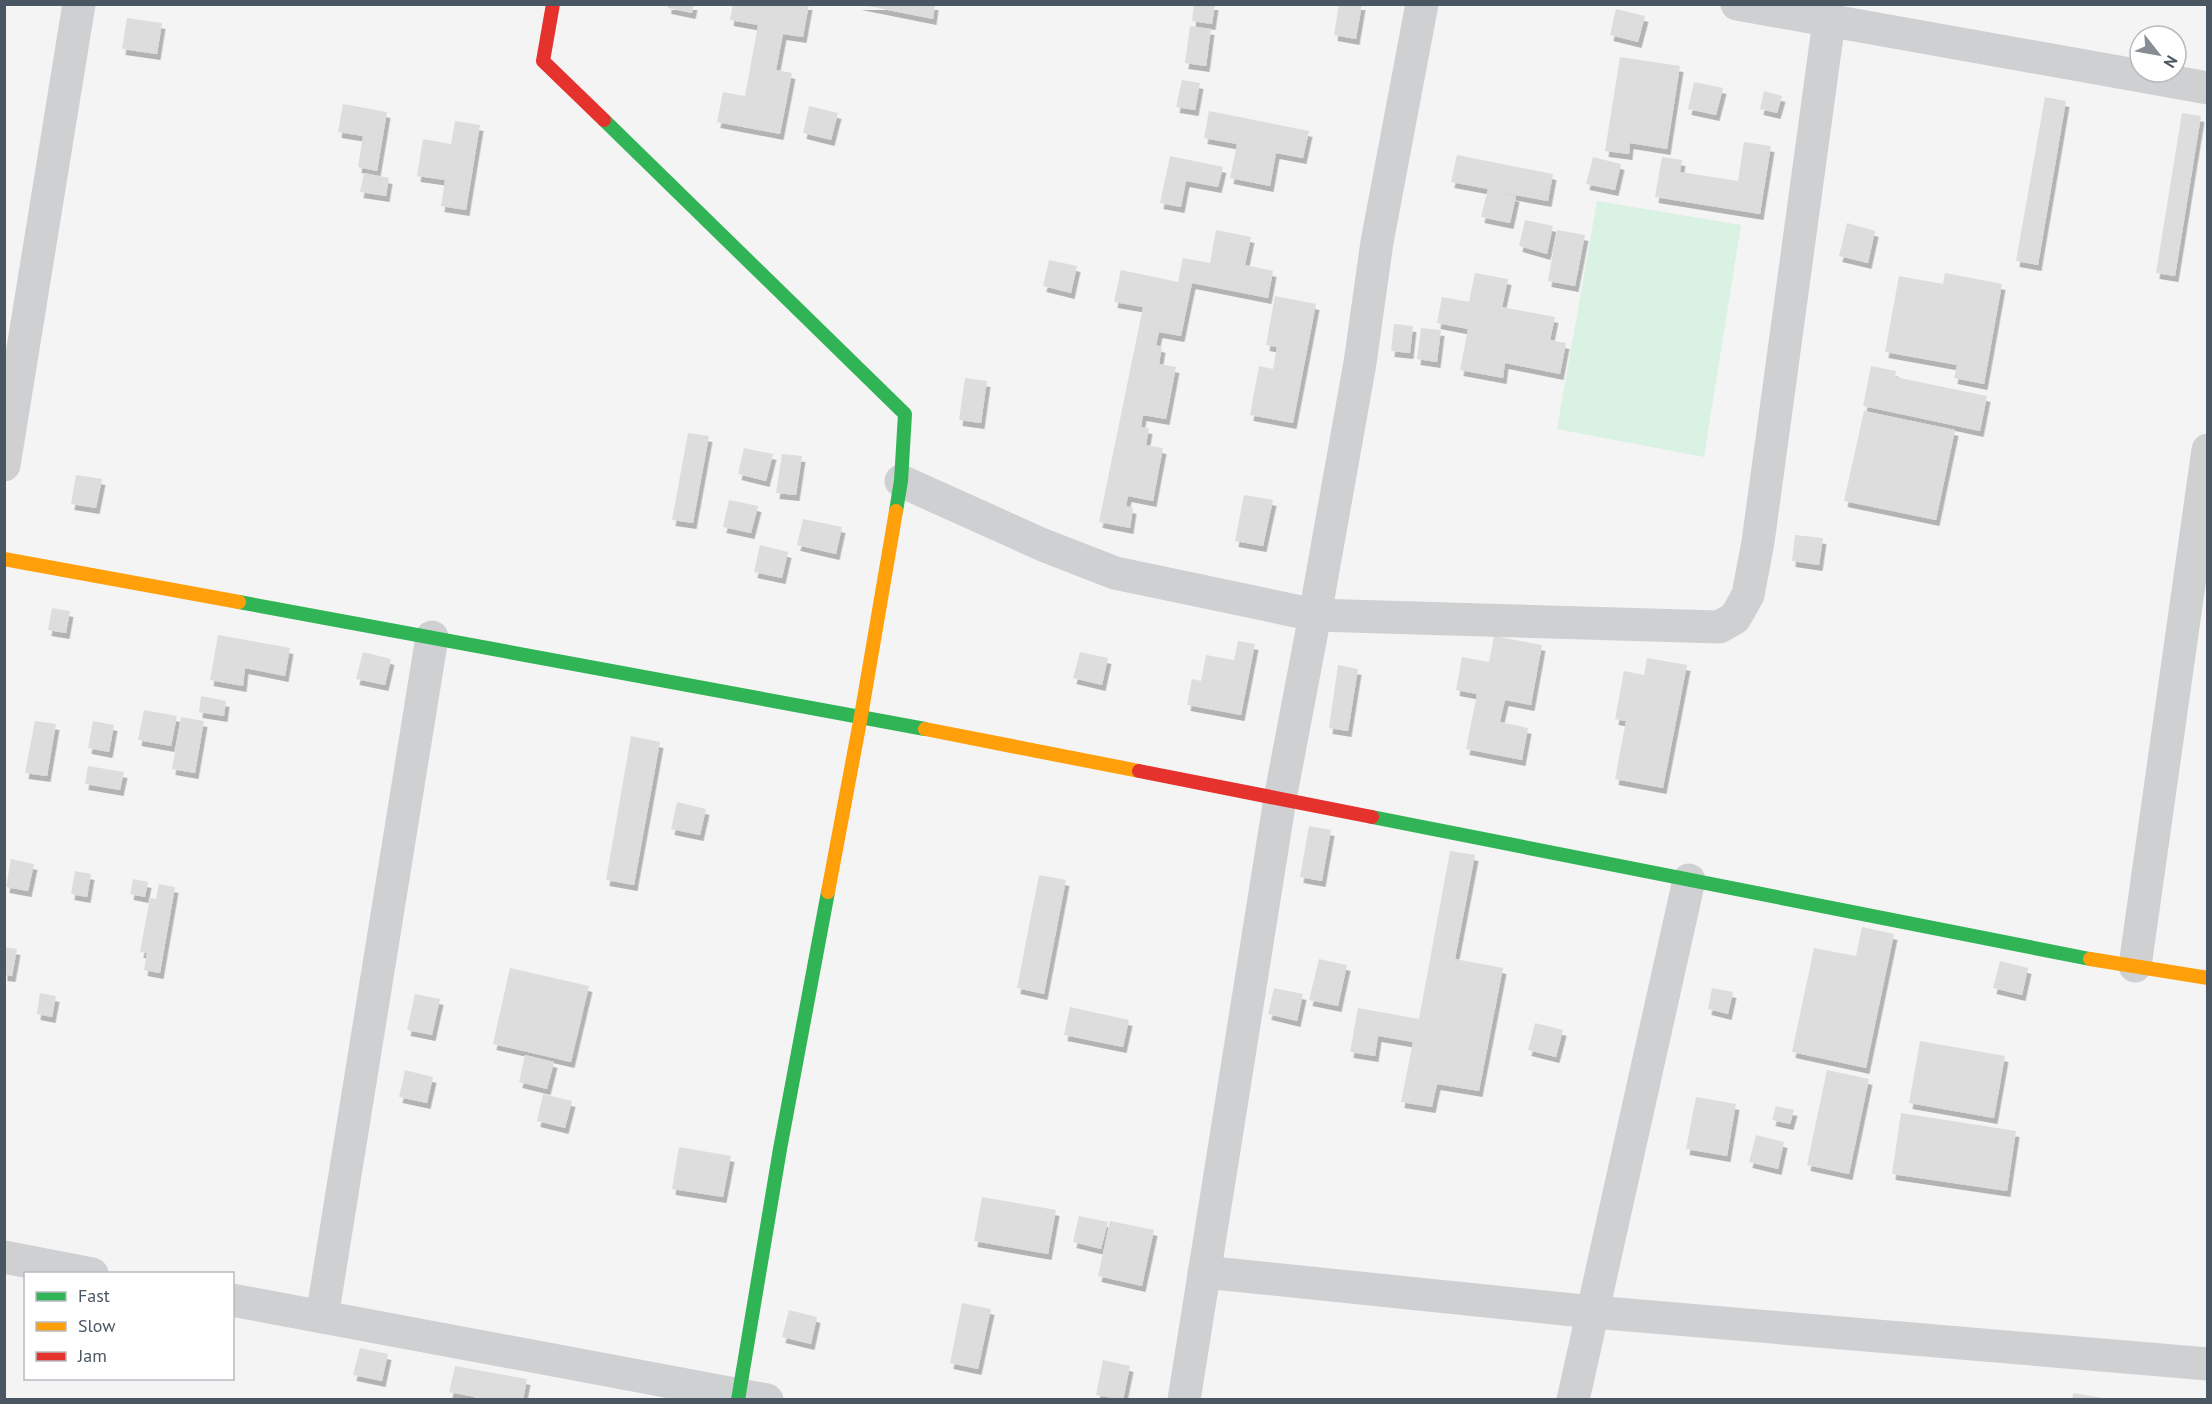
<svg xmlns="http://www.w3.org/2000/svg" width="2212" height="1404" viewBox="0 0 2212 1404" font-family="'PT Sans',sans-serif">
	<defs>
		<filter id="shadow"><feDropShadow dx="3.5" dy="6" stdDeviation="0" flood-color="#0004"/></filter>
	</defs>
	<rect width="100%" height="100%" fill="#f4f4f4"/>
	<path fill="#d9f2e3" d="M 1597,201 L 1741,225 L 1704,457 L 1557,429 Z"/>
	<g fill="#ddddde" filter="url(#shadow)">
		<path d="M 668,4 L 694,4 L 692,13 L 668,8 Z"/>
		<path d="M 733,4 L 809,4 L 803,37 L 783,34 L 776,70 L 792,73 L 780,134 L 717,122 L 723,92 L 745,96 L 758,25 L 730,20 Z"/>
		<path d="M 858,4 L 935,4 L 933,19 Z"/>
		<path d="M 1194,4 L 1215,4 L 1212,24 L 1192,21 Z"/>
		<path d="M 1339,4 L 1362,4 L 1356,39 L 1334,35 Z"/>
		<path d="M 1616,9 L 1645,16 L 1638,42 L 1610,35 Z"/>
		<path d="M 127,18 L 162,23 L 157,54 L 122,49 Z"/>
		<path d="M 1190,26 L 1211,29 L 1206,66 L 1185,63 Z"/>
		<path d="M 1620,57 L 1680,66 L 1667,149 L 1630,143 L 1629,154 L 1605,151 Z"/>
		<path d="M 1182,80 L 1200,83 L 1195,110 L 1176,107 Z"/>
		<path d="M 1694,82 L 1723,88 L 1716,115 L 1688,109 Z"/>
		<path d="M 1764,91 L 1782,96 L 1777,113 L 1760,109 Z"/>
		<path d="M 2045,97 L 2066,101 L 2038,265 L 2016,261 Z"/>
		<path d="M 343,104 L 387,112 L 377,171 L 358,167 L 363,136 L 338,132 Z"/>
		<path d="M 809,106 L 838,113 L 831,140 L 803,133 Z"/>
		<path d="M 1209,111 L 1309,131 L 1303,158 L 1276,153 L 1270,186 L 1230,178 L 1237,144 L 1204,138 Z"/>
		<path d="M 2182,113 L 2201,116 L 2175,276 L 2156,273 Z"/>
		<path d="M 455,121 L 480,125 L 466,210 L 441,206 L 445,180 L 417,176 L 423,139 L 451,144 Z"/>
		<path d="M 1744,142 L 1771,146 L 1760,214 L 1655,197 L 1662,157 L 1682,160 L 1680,172 L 1738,181 Z"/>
		<path d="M 1457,155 L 1553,174 L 1548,201 L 1494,191 L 1516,196 L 1510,223 L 1481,217 L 1488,189 L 1451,182 Z"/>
		<path d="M 1170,156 L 1223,167 L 1218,187 L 1186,181 L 1181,207 L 1160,203 Z"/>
		<path d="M 1593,157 L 1621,164 L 1615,190 L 1586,184 Z"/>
		<path d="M 364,173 L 389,178 L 386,196 L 360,192 Z"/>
		<path d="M 1525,220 L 1553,226 L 1547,254 L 1519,246 Z"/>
		<path d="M 1847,223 L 1875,231 L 1868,263 L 1839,256 Z"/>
		<path d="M 1216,230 L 1251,237 L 1245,265 L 1273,271 L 1268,298 L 1192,283 L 1181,336 L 1159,332 L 1156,345 L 1162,347 L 1159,364 L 1176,367 L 1166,419 L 1143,415 L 1141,427 L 1149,428 L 1146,445 L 1163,448 L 1153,501 L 1128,496 L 1126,506 L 1133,508 L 1130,528 L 1099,522 L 1143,307 L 1114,302 L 1121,270 L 1178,282 L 1183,258 L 1210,263 Z"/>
		<path d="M 1557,230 L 1585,235 L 1575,286 L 1548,281 Z"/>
		<path d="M 1049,260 L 1077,266 L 1071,293 L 1043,286 Z"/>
		<path d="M 1475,273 L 1508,279 L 1502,307 L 1555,317 L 1550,340 L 1566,343 L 1560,374 L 1505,363 L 1503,378 L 1460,370 L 1468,329 L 1437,323 L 1442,297 L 1469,302 Z"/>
		<path d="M 1945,273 L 2002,284 L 1984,384 L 1954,378 L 1957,365 L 1885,352 L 1899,276 L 1943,284 Z"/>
		<path d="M 1275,296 L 1316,304 L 1293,423 L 1250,415 L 1259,366 L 1273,369 L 1277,347 L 1266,345 Z"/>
		<path d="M 1394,324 L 1413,326 L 1410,353 L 1391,351 Z"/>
		<path d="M 1421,328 L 1441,330 L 1437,362 L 1417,359 Z"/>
		<path d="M 1871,366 L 1896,371 L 1895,377 L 1987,396 L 1980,431 L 1863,406 Z"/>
		<path d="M 965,378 L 987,381 L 981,423 L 959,420 Z"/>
		<path d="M 1864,411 L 1955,430 L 1936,520 L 1844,501 Z"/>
		<path d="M 688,433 L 709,436 L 693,523 L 672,520 Z"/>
		<path d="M 744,448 L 773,454 L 766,481 L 738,474 Z"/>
		<path d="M 782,454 L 802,456 L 796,495 L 776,493 Z"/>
		<path d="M 76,475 L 102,479 L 96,508 L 71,504 Z"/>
		<path d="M 1244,495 L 1273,500 L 1263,546 L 1235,541 Z"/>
		<path d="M 729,500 L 758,506 L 751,533 L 723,527 Z"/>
		<path d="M 803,519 L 842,527 L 836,554 L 797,545 Z"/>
		<path d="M 1795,535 L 1823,538 L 1819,565 L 1792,561 Z"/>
		<path d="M 760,545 L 788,552 L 782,578 L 754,572 Z"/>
		<path d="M 52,608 L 70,611 L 66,633 L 48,630 Z"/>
		<path d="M 218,635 L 290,648 L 285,676 L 245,668 L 243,686 L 210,680 Z"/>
		<path d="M 1494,636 L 1542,645 L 1531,705 L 1505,700 L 1500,722 L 1528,728 L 1522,760 L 1466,749 L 1477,694 L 1456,690 L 1462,657 L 1489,662 Z"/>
		<path d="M 1238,641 L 1255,644 L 1241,715 L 1187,705 L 1192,679 L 1201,681 L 1206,655 L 1234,660 Z"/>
		<path d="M 363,652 L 391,659 L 385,685 L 356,679 Z"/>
		<path d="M 1080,652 L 1108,658 L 1102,685 L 1073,678 Z"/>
		<path d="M 1647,658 L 1687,665 L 1663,788 L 1615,779 L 1626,721 L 1615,719 L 1624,671 L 1644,675 Z"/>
		<path d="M 1338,665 L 1358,669 L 1348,731 L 1329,728 Z"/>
		<path d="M 201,696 L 226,701 L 224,716 L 199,712 Z"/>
		<path d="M 144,710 L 177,716 L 171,746 L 138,740 Z"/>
		<path d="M 181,717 L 204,721 L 195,773 L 172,769 Z"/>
		<path d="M 35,721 L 56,724 L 47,776 L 25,773 Z"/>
		<path d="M 93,721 L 114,725 L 109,752 L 88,748 Z"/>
		<path d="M 631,736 L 660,742 L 634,885 L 606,880 Z"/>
		<path d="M 88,766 L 124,772 L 120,790 L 85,784 Z"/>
		<path d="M 677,802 L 706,809 L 700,835 L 671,829 Z"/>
		<path d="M 1309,826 L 1331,830 L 1322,881 L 1300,877 Z"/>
		<path d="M 1450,851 L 1475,855 L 1455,959 L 1503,968 L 1479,1091 L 1437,1084 L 1432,1107 L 1401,1102 L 1413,1042 L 1378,1036 L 1375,1056 L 1350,1052 L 1358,1008 L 1419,1019 Z"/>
		<path d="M 11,859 L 34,864 L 28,891 L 6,887 Z"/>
		<path d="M 75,871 L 91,874 L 87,897 L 71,894 Z"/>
		<path d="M 1039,875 L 1066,880 L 1044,994 L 1017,988 Z"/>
		<path d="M 133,879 L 148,882 L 145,897 L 130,894 Z"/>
		<path d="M 159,884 L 175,887 L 160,973 L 144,970 L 147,953 L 140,952 L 150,898 L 156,899 Z"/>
		<path d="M 1862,927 L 1894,934 L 1866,1068 L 1792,1052 L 1814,948 L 1856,956 Z"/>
		<path d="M 4,947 L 17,949 L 12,976 L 4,975 Z"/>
		<path d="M 1319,959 L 1347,965 L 1338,1006 L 1309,1000 Z"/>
		<path d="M 2000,961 L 2028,968 L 2022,995 L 1993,988 Z"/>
		<path d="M 510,968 L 589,986 L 571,1062 L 493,1044 Z"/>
		<path d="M 1274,988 L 1303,994 L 1297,1021 L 1268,1014 Z"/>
		<path d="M 1712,988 L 1733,992 L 1728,1014 L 1708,1009 Z"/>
		<path d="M 40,993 L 56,996 L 52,1017 L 37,1014 Z"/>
		<path d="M 415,994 L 440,999 L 432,1035 L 407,1030 Z"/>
		<path d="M 1070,1007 L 1129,1020 L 1123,1047 L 1064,1035 Z"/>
		<path d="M 1535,1023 L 1563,1030 L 1556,1057 L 1528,1050 Z"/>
		<path d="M 1920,1041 L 2005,1056 L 1994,1118 L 1909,1103 Z"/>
		<path d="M 525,1055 L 554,1062 L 547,1089 L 519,1082 Z"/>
		<path d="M 405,1070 L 433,1077 L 427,1103 L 399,1097 Z"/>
		<path d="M 1827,1070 L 1869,1079 L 1849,1174 L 1807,1165 Z"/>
		<path d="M 543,1094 L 572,1101 L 565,1128 L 537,1121 Z"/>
		<path d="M 1696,1097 L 1736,1104 L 1727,1156 L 1686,1149 Z"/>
		<path d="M 1776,1106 L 1794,1110 L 1790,1124 L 1772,1120 Z"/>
		<path d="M 1901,1113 L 2016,1131 L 2007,1191 L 1892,1174 Z"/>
		<path d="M 1756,1135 L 1784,1142 L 1778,1169 L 1749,1162 Z"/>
		<path d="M 679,1147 L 731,1156 L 723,1197 L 672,1189 Z"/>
		<path d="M 982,1197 L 1056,1210 L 1048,1254 L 974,1241 Z"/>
		<path d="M 1079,1216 L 1108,1222 L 1101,1249 L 1073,1242 Z"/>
		<path d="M 1110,1221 L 1154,1230 L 1142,1286 L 1098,1276 Z"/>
		<path d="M 962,1303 L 991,1309 L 978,1369 L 950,1363 Z"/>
		<path d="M 789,1310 L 817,1317 L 811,1344 L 782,1337 Z"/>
		<path d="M 360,1348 L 388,1354 L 382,1381 L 353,1375 Z"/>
		<path d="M 1103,1360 L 1130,1366 L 1123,1400 L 1096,1395 Z"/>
		<path d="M 455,1366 L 527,1379 L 523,1400 L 474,1400 L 475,1397 L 449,1392 Z"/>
		<path d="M 2073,1393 L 2103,1398 L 2103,1400 L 2072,1400 Z"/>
	</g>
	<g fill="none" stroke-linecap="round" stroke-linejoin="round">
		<g stroke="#ced0d2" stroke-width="33">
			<path d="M 1737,4 L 2208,88"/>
			<path d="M 4,465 L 79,4"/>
			<path d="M 901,481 L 1043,545 L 1115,573 L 1315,615 L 1719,627 L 1735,618 L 1748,595 L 1758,542 L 1829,21"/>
			<path d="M 2135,966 L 2208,450"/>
			<path d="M 4,1257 L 92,1274"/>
			<path d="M 1204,1272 L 1593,1312 L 2208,1364"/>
			<path d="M 232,1300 L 767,1400"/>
			<path d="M 322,1317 L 432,637"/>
			<path d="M 1184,1400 L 1280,799 L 1315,615 L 1360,363 L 1377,242 L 1422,4"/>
			<path d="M 1573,1400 L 1689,880"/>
		</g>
		<g stroke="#30b455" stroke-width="14">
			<path d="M 604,120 L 905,414 L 901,481 L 896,511"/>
			<path d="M 239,602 L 925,729"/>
			<path d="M 1372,817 L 2090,959"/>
			<path d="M 738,1400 L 780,1149 L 828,892"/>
		</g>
		<g stroke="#ff9f0a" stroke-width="14">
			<path d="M 4,559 L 239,602"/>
			<path d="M 925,729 L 1139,771"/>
			<path d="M 828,892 L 861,716 L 896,511"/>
			<path d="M 2090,959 L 2208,978"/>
		</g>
		<g stroke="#e5322d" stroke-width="14">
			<path d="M 553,4 L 543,61 L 604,120"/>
			<path d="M 1139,771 L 1372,817"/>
		</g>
	</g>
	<rect width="2212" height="1404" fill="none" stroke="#4a5661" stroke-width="12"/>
	<rect x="24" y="1272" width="210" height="108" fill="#ffffff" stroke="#b7bbc0" stroke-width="1.5"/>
	<rect x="36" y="1292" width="30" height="9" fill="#30b455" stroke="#b7bbc0" stroke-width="1.5"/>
	<text x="78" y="1302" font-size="18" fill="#4a5661">Fast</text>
	<rect x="36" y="1322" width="30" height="9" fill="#ff9f0a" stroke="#b7bbc0" stroke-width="1.5"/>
	<text x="78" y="1332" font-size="18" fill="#4a5661">Slow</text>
	<rect x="36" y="1352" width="30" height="9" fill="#e5322d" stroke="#b7bbc0" stroke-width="1.5"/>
	<text x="78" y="1362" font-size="18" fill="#4a5661">Jam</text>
	<g transform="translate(2158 54) rotate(121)"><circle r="28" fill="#ffffff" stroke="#b7bbc0" stroke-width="1.5"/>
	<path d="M0-4.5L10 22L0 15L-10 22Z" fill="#868d94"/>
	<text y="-9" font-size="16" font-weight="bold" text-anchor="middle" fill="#4a5661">N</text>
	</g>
</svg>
